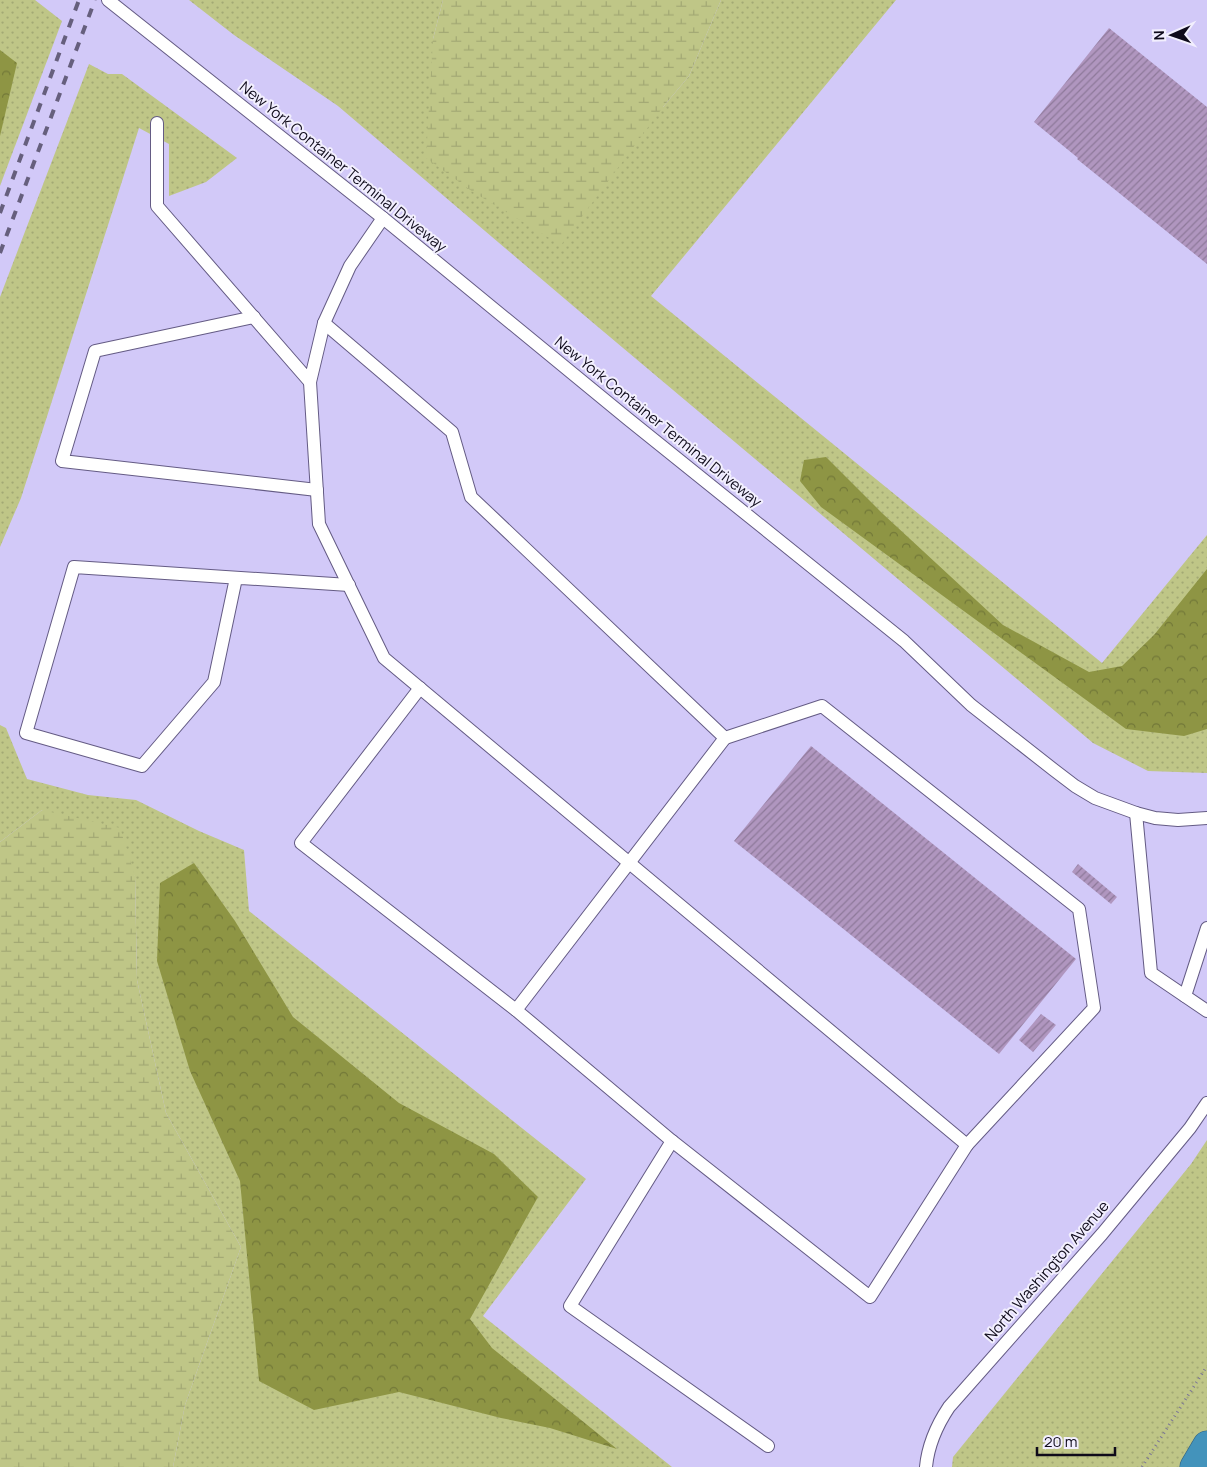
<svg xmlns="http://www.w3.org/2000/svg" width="1207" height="1467" viewBox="0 0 1207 1467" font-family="Manrope,sans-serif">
	<defs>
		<pattern id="grass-dots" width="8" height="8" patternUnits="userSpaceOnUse" patternTransform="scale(1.25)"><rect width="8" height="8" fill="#bfc687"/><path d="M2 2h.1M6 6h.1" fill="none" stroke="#a3a974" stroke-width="1.8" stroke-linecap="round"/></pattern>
		<pattern id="forest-crowns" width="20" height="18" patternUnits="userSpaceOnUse" patternTransform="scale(1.25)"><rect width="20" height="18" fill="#8e9544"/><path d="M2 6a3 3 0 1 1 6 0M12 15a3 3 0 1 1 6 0" fill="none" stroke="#727838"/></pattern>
		<pattern id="wetland-marsh" width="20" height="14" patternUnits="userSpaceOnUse" patternTransform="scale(1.25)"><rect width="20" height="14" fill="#bfc687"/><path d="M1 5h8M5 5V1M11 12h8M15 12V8" fill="none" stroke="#a3a974"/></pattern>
		<pattern id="building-hatch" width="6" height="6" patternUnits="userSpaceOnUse" patternTransform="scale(1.25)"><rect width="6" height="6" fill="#b096bf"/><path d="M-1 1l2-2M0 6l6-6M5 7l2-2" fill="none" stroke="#8e799a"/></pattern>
	</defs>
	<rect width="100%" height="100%" fill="#d2c9f8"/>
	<g fill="url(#grass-dots)">
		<path d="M 0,0 L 35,0 L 62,21 L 0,186 Z"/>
		<path d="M 189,0 L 443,0 L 433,39 L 663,107 L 689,76 L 721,0 L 896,0 L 651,296 L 1102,663 L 1207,535 L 1207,773 L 1148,771 L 1093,743 L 585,316 L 338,106 L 234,35 Z"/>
		<path d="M 89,64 L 108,74 L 122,74 L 237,158 L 206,182 L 169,196 L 169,144 L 139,128 L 21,498 L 0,547 L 0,297 Z"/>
		<path d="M 0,725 L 6,728 L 27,779 L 88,795 L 136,800 L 199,831 L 244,850 L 249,911 L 586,1179 L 483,1316 L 672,1467 L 173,1467 L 185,1405 L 241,1247 L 166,1113 L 137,980 L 135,876 L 42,810 L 0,842 Z"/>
		<path d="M 1207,1140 L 1207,1462 L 1204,1467 L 952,1467 L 953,1457 L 1191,1164 Z"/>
	</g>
	<g fill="url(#forest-crowns)">
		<path d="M 0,50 L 17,63 L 0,136 Z"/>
		<path d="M 826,457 L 883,514 L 1003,625 L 1089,672 L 1122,666 L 1154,635 L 1207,569 L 1207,729 L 1184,736 L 1126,729 L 821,507 L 800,481 L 804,460 Z"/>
		<path d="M 194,863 L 235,921 L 293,1017 L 399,1103 L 494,1154 L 538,1197 L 470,1319 L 492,1348 L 617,1449 L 550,1428 L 501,1418 L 399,1392 L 314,1410 L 259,1381 L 240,1181 L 190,1071 L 157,961 L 160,883 Z"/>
	</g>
	<g fill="url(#wetland-marsh)">
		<path d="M 443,0 L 721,0 L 689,76 L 663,107 L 561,245 L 473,192 L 426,158 L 433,39 Z"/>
		<path d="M 42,810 L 120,828 L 135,876 L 137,980 L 166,1113 L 241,1247 L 185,1405 L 173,1467 L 0,1467 L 0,842 Z"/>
	</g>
	<g fill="url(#building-hatch)">
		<path d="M 1109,28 L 1207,107 L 1207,264 L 1077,159 L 1078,158 L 1034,122 Z"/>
		<path d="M 811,746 L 1076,959 L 999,1054 L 734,841 Z"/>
		<path d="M 1078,864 L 1117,897 L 1111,904 L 1072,872 Z"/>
		<path d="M 1041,1014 L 1056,1025 L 1033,1052 L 1019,1040 Z"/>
	</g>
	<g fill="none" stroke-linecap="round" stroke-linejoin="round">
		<defs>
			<g id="lane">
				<path d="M 108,0 L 383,218 L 628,419 L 904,641 L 971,705 L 1054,770 L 1075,786 L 1095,798 L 1136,813 L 1155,818 L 1178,820 L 1207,818"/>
				<path d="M 157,123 L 157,206 L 310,382 L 324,323 L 350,266 L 383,218"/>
				<path d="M 254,317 L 95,351 L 62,461 L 317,490"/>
				<path d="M 310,382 L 319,524 L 384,658 L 967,1145 L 1094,1008 L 1079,909 L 822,706 L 725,738 L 471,497 L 452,432 L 324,323"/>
				<path d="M 236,578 L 214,682 L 142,766 L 26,733 L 74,567 L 349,585"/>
				<path d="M 420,688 L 301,843 L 516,1010"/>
				<path d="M 725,738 L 516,1010 L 672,1141 L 870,1297 L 967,1145"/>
				<path d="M 1136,813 L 1151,973 L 1207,1011"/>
				<path d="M 1185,996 L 1207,928"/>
				<path d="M 672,1141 L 570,1306 L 768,1446"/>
				<path d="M 926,1467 C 928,1445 937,1425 949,1407 L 1102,1234 L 1190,1128 L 1207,1103"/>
			</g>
			<path id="highway" d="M 1194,1467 L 1207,1445"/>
		</defs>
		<use href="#lane" stroke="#645b84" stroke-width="14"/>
		<use href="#highway" stroke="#316383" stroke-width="29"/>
		<path stroke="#7b7596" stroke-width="3" stroke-dasharray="1 4" stroke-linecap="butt" d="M 1142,1467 L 1207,1366"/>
		<use href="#lane" stroke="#fff" stroke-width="12"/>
		<use href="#highway" stroke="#4393bb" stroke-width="28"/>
		<g stroke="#665f7d" stroke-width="4" stroke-dasharray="9 9" stroke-linecap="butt">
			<path d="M 0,213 L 79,0"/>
			<path d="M 0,253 L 95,0"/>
		</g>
	</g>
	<g text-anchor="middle" stroke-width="4" stroke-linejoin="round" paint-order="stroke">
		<g font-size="15" fill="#0f0b1b" stroke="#f2effe">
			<text transform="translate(343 167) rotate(39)" y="5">New York Container Terminal Driveway</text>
			<text transform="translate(658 422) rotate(39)" y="5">New York Container Terminal Driveway</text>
			<text transform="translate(1047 1271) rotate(-49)" y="5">North Washington Avenue</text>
		</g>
	</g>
	<g transform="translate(1172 35) rotate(268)" stroke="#f2effe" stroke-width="4" paint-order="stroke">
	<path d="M0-4L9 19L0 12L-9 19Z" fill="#0f0b1b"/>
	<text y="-8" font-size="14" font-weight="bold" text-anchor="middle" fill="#0f0b1b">N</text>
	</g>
	<path d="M1037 1447v8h78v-8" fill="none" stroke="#0f0b1b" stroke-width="2.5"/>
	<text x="1044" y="1447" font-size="15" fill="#0f0b1b" stroke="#f2effe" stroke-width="4" paint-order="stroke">20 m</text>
</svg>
